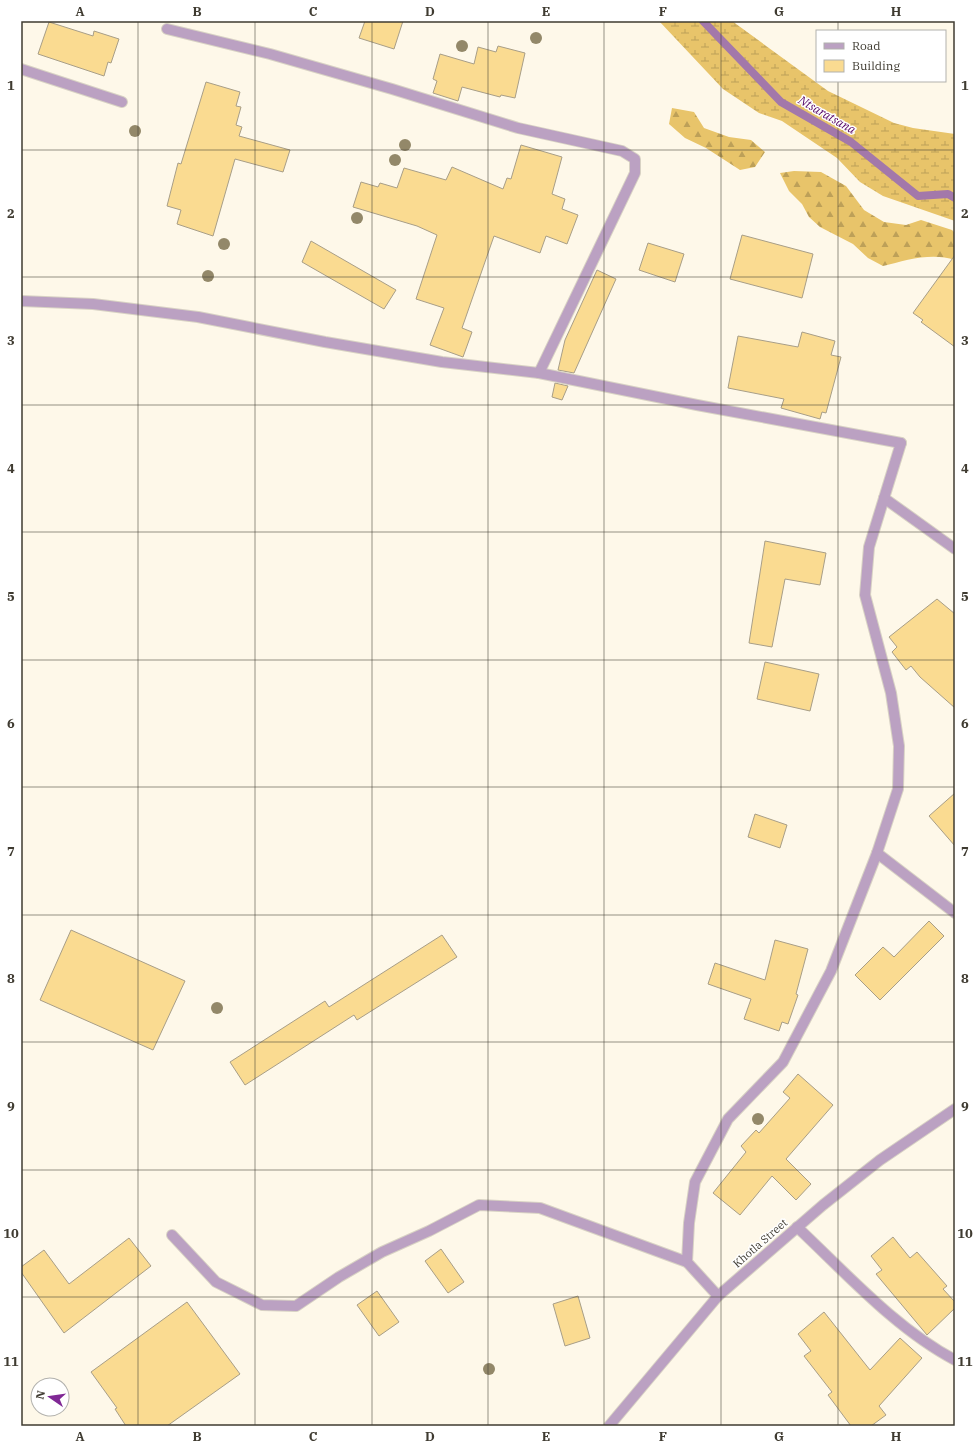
<svg xmlns="http://www.w3.org/2000/svg" width="976" height="1447" viewBox="0 0 976 1447" font-family="'IBM Plex Serif',serif">
	<defs>
		<pattern id="forest-firs" width="22" height="20" patternUnits="userSpaceOnUse"><rect width="22" height="20" fill="#e8c46a"/><path d="M5 1l3.5 6h-7zM16 11l3.5 6h-7z" fill="#bda058"/></pattern>
		<pattern id="wetland-marsh" width="20" height="14" patternUnits="userSpaceOnUse"><rect width="20" height="14" fill="#e8c46a"/><path d="M1 5h8M5 5V1M11 12h8M15 12V8" fill="none" stroke="#bda058"/></pattern>
	</defs>
	<rect width="100%" height="100%" fill="#fef8e9"/>
	<g fill="url(#forest-firs)">
		<path d="M 672,108 L 694,112 L 704,128 L 729,137 L 751,140 L 765,152 L 755,167 L 740,170 L 706,148 L 685,138 L 669,124 Z"/>
		<path d="M 794,171 L 821,172 L 846,186 L 864,210 L 884,222 L 906,225 L 921,220 L 952,230 L 955,233 L 955,260 C 932,252 906,260 883,266 L 868,258 L 853,244 L 820,227 L 809,217 L 802,204 L 789,191 L 780,173 Z"/>
	</g>
	<path fill="url(#wetland-marsh)" d="M 659,21 L 732,21 L 828,91 L 894,123 L 913,128 L 955,134 L 955,221 L 883,196 L 860,182 L 837,158 L 782,121 L 759,113 L 723,89 Z"/>
	<g fill="none" stroke-linecap="round" stroke-linejoin="round">
		<path stroke="#a378aa" stroke-width="8" d="M 703,21 L 781,102 L 851,142 L 918,196 L 948,194 L 955,198"/>
	</g>
	<g fill="#fadb91" stroke="#a89e87">
		<path d="M 365,21 L 403,21 L 394,49 L 359,38 Z"/>
		<path d="M 49,22 L 93,36 L 94,31 L 119,39 L 111,63 L 108,62 L 104,76 L 38,54 Z"/>
		<path d="M 498,46 L 525,53 L 515,98 L 501,95 L 500,97 L 462,87 L 458,101 L 433,93 L 437,81 L 433,79 L 440,54 L 474,64 L 478,47 L 496,52 Z"/>
		<path d="M 206,82 L 240,92 L 236,106 L 241,107 L 236,125 L 242,127 L 239,136 L 290,150 L 283,172 L 235,159 L 213,236 L 177,224 L 181,210 L 167,206 L 178,163 L 181,164 Z"/>
		<path d="M 521,145 L 562,157 L 552,194 L 565,199 L 562,209 L 578,215 L 567,244 L 546,236 L 540,253 L 494,236 L 462,328 L 472,332 L 463,357 L 430,345 L 444,308 L 416,299 L 437,235 L 417,226 L 353,207 L 361,182 L 378,187 L 380,183 L 397,188 L 404,168 L 446,180 L 452,167 L 503,189 L 507,178 L 511,179 Z"/>
		<path d="M 742,235 L 813,254 L 802,298 L 730,279 Z"/>
		<path d="M 311,241 L 396,290 L 384,309 L 302,262 Z"/>
		<path d="M 648,243 L 684,254 L 675,282 L 639,270 Z"/>
		<path d="M 955,255 L 955,347 L 921,322 L 923,320 L 913,313 Z"/>
		<path d="M 597,270 L 616,279 L 574,373 L 558,370 L 565,340 Z"/>
		<path d="M 802,332 L 835,341 L 831,355 L 841,357 L 826,413 L 822,412 L 820,419 L 781,408 L 784,399 L 728,388 L 738,336 L 798,347 Z"/>
		<path d="M 555,383 L 568,386 L 562,400 L 552,397 Z"/>
		<path d="M 765,541 L 826,553 L 820,585 L 785,579 L 772,647 L 749,643 Z"/>
		<path d="M 937,599 L 955,614 L 955,708 L 920,677 L 911,666 L 906,670 L 892,652 L 897,647 L 889,637 Z"/>
		<path d="M 765,662 L 819,674 L 810,711 L 757,699 Z"/>
		<path d="M 955,793 L 955,846 L 929,816 Z"/>
		<path d="M 755,814 L 787,825 L 780,848 L 748,837 Z"/>
		<path d="M 929,921 L 944,936 L 880,1000 L 855,975 L 883,947 L 894,957 Z"/>
		<path d="M 71,930 L 185,981 L 153,1050 L 40,1000 Z"/>
		<path d="M 442,935 L 457,957 L 357,1020 L 354,1015 L 245,1085 L 230,1062 L 325,1001 L 329,1007 Z"/>
		<path d="M 775,940 L 808,949 L 796,994 L 798,995 L 788,1024 L 782,1022 L 779,1031 L 744,1019 L 751,999 L 708,984 L 715,963 L 765,980 Z"/>
		<path d="M 798,1074 L 833,1105 L 786,1159 L 811,1184 L 796,1200 L 772,1176 L 740,1215 L 713,1193 L 746,1152 L 741,1146 L 756,1130 L 759,1133 L 790,1098 L 783,1092 Z"/>
		<path d="M 893,1237 L 910,1258 L 917,1252 L 947,1286 L 943,1289 L 955,1302 L 955,1308 L 927,1335 L 876,1274 L 882,1270 L 871,1256 Z"/>
		<path d="M 129,1238 L 151,1266 L 64,1333 L 21,1272 L 21,1267 L 44,1250 L 69,1284 Z"/>
		<path d="M 441,1249 L 464,1282 L 448,1293 L 425,1261 Z"/>
		<path d="M 377,1291 L 399,1322 L 379,1336 L 357,1305 Z"/>
		<path d="M 578,1296 L 590,1338 L 565,1346 L 553,1304 Z"/>
		<path d="M 187,1302 L 240,1374 L 167,1426 L 126,1426 L 115,1409 L 117,1408 L 91,1372 Z"/>
		<path d="M 824,1312 L 870,1370 L 900,1338 L 922,1358 L 879,1406 L 886,1415 L 871,1426 L 851,1426 L 828,1395 L 832,1392 L 804,1356 L 811,1351 L 798,1334 Z"/>
	</g>
	<g fill="none" stroke-linecap="round" stroke-linejoin="round">
		<defs>
			<g id="service">
				<path d="M 167,29 L 270,54 L 392,89 L 518,128 L 622,151 L 635,159 L 635,173 L 539,373"/>
				<path d="M 21,69 L 122,102"/>
				<path d="M 21,301 L 93,304 L 198,317 L 325,342 L 442,362 L 539,373 L 697,405 L 901,443"/>
				<path d="M 877,853 L 955,913"/>
				<path d="M 797,1227 C 846,1273 896,1329 955,1360"/>
				<path d="M 172,1235 L 216,1282 L 262,1305 L 296,1306 L 339,1277 L 382,1252 L 429,1231 L 479,1205 L 540,1208 L 687,1262"/>
			</g>
			<g id="minor">
				<path d="M 884,498 L 955,549"/>
				<path d="M 718,1296 L 687,1262 L 689,1223 L 695,1182 L 728,1119 L 783,1062 L 831,971 L 877,853 L 898,789 L 899,746 L 891,693 L 865,595 L 869,547 L 901,443"/>
			</g>
			<path id="tertiary" d="M 609,1426 L 718,1296 L 823,1205 L 880,1160 L 955,1109"/>
		</defs>
		<use href="#service" stroke="#d8d2c4" stroke-width="12"/>
		<use href="#minor" stroke="#d8d2c4" stroke-width="12"/>
		<use href="#tertiary" stroke="#d8d2c4" stroke-width="12"/>
		<use href="#service" stroke="#bba1c2" stroke-width="10"/>
		<use href="#minor" stroke="#bba1c2" stroke-width="10"/>
		<use href="#tertiary" stroke="#bba1c2" stroke-width="10"/>
	</g>
	<g fill="#938869">
		<circle cx="536" cy="38" r="6"/>
		<circle cx="462" cy="46" r="6"/>
		<circle cx="135" cy="131" r="6"/>
		<circle cx="405" cy="145" r="6"/>
		<circle cx="395" cy="160" r="6"/>
		<circle cx="357" cy="218" r="6"/>
		<circle cx="224" cy="244" r="6"/>
		<circle cx="208" cy="276" r="6"/>
		<circle cx="217" cy="1008" r="6"/>
		<circle cx="758" cy="1119" r="6"/>
		<circle cx="489" cy="1369" r="6"/>
	</g>
	<path fill="none" stroke="#3f3b31" stroke-width="1" stroke-opacity="0.55" d="M 138,21 L 138,1426M 255,21 L 255,1426M 372,21 L 372,1426M 488,21 L 488,1426M 604,21 L 604,1426M 721,21 L 721,1426M 838,21 L 838,31M 838,81 L 838,1426M 21,150 L 955,150M 21,277 L 955,277M 21,405 L 955,405M 21,532 L 955,532M 21,660 L 955,660M 21,787 L 955,787M 21,915 L 955,915M 21,1042 L 955,1042M 21,1170 L 955,1170M 21,1297 L 955,1297"/>
	<g text-anchor="middle" stroke-width="3" stroke-linejoin="round" paint-order="stroke">
		<g font-size="11" fill="#3f3b31" stroke="#fff">
			<text transform="translate(760 1243) rotate(-41)" y="4">Khotla Street</text>
		</g>
		<g font-size="12" font-style="italic" fill="#520263" stroke="#fff">
			<text transform="translate(827 115) rotate(30)" y="4">Ntsaratsana</text>
		</g>
	</g>
	<rect width="976" height="1447" fill="none" stroke="#ffffff" stroke-width="44"/>
	<rect x="816" y="30" width="130" height="52" fill="#ffffff" stroke="#b2b1ad"/>
	<rect x="824" y="43" width="20" height="6" fill="#bba1c2" stroke="#b2b1ad"/>
	<text x="852" y="50" font-size="12" fill="#3f3b31">Road</text>
	<rect x="824" y="60" width="20" height="12" fill="#fadb91" stroke="#b2b1ad"/>
	<text x="852" y="70" font-size="12" fill="#3f3b31">Building</text>
	<g transform="translate(50 1397) rotate(283)"><circle r="19" fill="#ffffff" stroke="#b2b1ad"/>
	<path d="M0-3L7 15L0 10L-7 15Z" fill="#802895"/>
	<text y="-6" font-size="11" font-weight="bold" text-anchor="middle" fill="#3f3b31">N</text>
	</g>
	<rect x="22" y="22" width="932" height="1403" fill="none" stroke="#3f3b31" stroke-width="1.5"/>
	<g font-size="13" text-anchor="middle" font-weight="bold" fill="#3f3b31">
		<text x="80" y="16">A</text>
		<text x="197" y="16">B</text>
		<text x="313" y="16">C</text>
		<text x="430" y="16">D</text>
		<text x="546" y="16">E</text>
		<text x="663" y="16">F</text>
		<text x="779" y="16">G</text>
		<text x="896" y="16">H</text>
		<text x="11" y="90">1</text>
		<text x="965" y="90">1</text>
		<text x="11" y="218">2</text>
		<text x="965" y="218">2</text>
		<text x="11" y="345">3</text>
		<text x="965" y="345">3</text>
		<text x="11" y="473">4</text>
		<text x="965" y="473">4</text>
		<text x="11" y="601">5</text>
		<text x="965" y="601">5</text>
		<text x="11" y="728">6</text>
		<text x="965" y="728">6</text>
		<text x="11" y="856">7</text>
		<text x="965" y="856">7</text>
		<text x="11" y="983">8</text>
		<text x="965" y="983">8</text>
		<text x="11" y="1111">9</text>
		<text x="965" y="1111">9</text>
		<text x="11" y="1238">10</text>
		<text x="965" y="1238">10</text>
		<text x="11" y="1366">11</text>
		<text x="965" y="1366">11</text>
		<text x="80" y="1441">A</text>
		<text x="197" y="1441">B</text>
		<text x="313" y="1441">C</text>
		<text x="430" y="1441">D</text>
		<text x="546" y="1441">E</text>
		<text x="663" y="1441">F</text>
		<text x="779" y="1441">G</text>
		<text x="896" y="1441">H</text>
	</g>
</svg>
